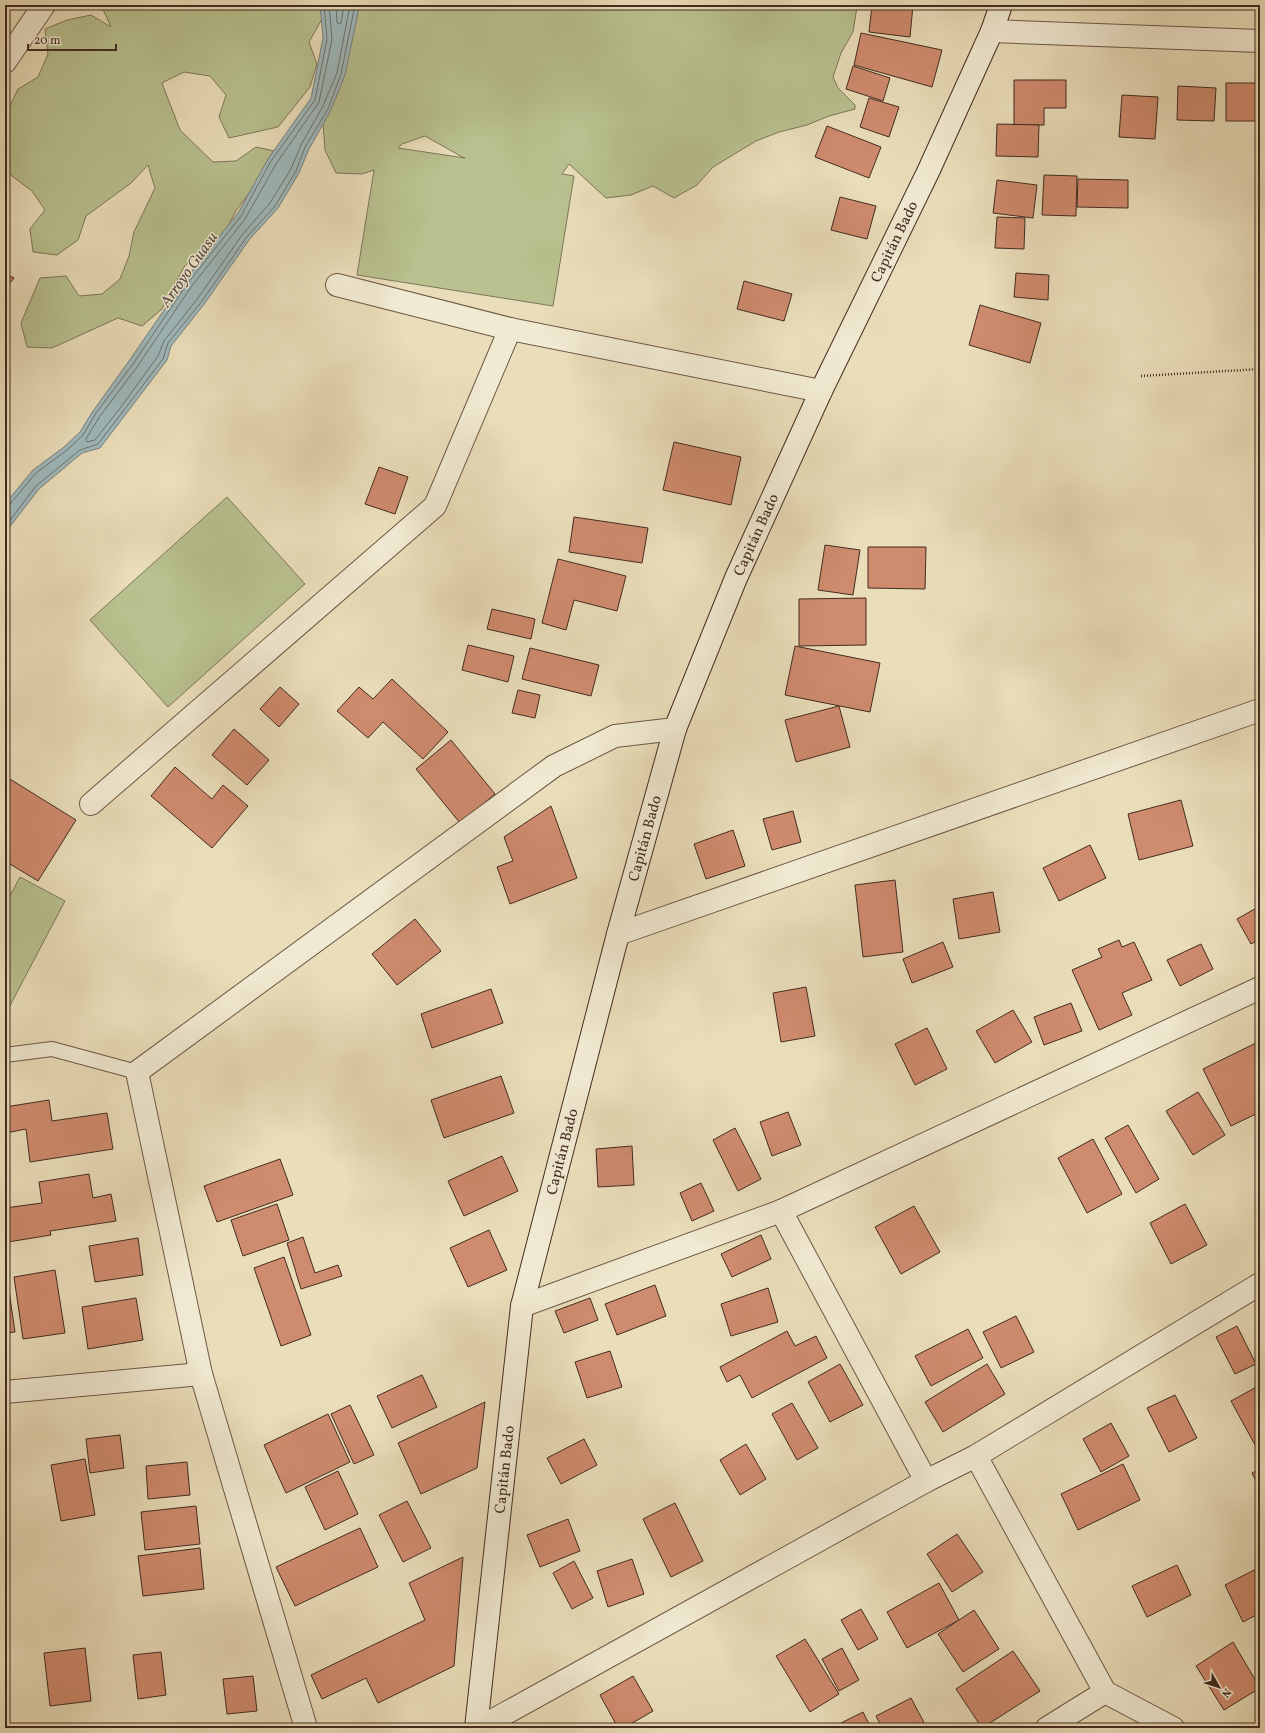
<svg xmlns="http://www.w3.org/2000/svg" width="1265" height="1733" viewBox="0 0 1265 1733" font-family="Vollkorn,serif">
	<rect width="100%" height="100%" fill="#eadeba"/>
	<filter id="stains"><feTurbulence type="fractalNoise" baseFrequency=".005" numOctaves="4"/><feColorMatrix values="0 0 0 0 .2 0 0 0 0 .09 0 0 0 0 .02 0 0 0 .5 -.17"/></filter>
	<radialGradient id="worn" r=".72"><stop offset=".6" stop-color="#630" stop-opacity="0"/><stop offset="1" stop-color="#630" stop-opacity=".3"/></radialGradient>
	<g fill="#b8c18f" stroke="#7e7658" fill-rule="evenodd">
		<path d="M 101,5 L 330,5 L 309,42 L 317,64 L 310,87 L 278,127 L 229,138 L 219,117 L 226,95 L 210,76 L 184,72 L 162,83 L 180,130 L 213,162 L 236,161 L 256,147 L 279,152 L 236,211 L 224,234 L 202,248 L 184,267 L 162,309 L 142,326 L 118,318 L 52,348 L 27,347 L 21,323 L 40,278 L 66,276 L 79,296 L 102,294 L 120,279 L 129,256 L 134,232 L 155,188 L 148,165 L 131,183 L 86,216 L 78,240 L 57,255 L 33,252 L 30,229 L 45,210 L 32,191 L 12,176 L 5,167 L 5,120 L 7,112 L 18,89 L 38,77 L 48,54 L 45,29 L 67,20 L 91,15 L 111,27 Z"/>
		<path d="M 352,5 L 854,5 L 857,7 L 853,32 L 841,53 L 833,77 L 838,88 L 855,105 L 855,109 L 829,116 L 807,125 L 779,132 L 756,141 L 713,167 L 697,185 L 674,198 L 653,186 L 631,195 L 606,198 L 569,164 L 562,174 L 574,176 L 553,306 L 357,275 L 374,170 L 362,174 L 336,173 L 325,150 L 323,123 ZM 425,136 L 464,158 L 465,158 L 398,148 L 402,144 Z"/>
		<path d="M 227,497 L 305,584 L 168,707 L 90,620 Z"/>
		<path d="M 20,877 L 65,901 L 5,1015 L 5,905 Z"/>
	</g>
	<path fill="#9eb9bc" stroke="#7a807e" d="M 320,5 L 359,5 L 359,8 L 345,75 L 331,110 L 309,149 L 299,173 L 278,208 L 249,240 L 205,303 L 171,346 L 167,360 L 100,448 L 82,453 L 39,489 L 5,533 L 5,504 L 33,470 L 64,447 L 80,432 L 93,411 L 129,361 L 184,281 L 238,213 L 268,159 L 311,98 L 323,38 Z"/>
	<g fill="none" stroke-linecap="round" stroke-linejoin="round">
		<g stroke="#70726e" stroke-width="1">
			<path d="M 329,5 L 332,39 L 319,102 L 276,164 L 245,219 L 191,287 L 137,367 L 100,416 L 86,439 L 87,442 L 95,440 L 121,407 L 158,356 L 164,341 L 198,298 L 242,235 L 270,203 L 291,169 L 301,145 L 323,106 L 337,73 L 350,5"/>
			<path d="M 336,5 L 337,23 L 339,24 L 341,23 L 344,5"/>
			<path d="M 5,506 L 10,504 L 36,473 L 67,450 L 83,435 L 96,413 L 133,364 L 187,284 L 241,216 L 271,161 L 315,100 L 327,39 L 324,5"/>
			<path d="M 5,527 L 36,486 L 80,450 L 98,444 L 163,359 L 168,343 L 202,301 L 246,238 L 275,206 L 296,171 L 305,147 L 328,109 L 341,74 L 355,5"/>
		</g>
	</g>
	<g fill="#cf8b6e" stroke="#432b21">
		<path d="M 872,5 L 913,5 L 910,37 L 869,32 Z"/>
		<path d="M 861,33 L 942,50 L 932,87 L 854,65 Z"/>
		<path d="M 853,66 L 890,78 L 883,101 L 846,89 Z"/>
		<path d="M 1014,80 L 1066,80 L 1066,108 L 1044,108 L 1044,125 L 1014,125 Z"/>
		<rect x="1226" y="83" width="34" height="38"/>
		<path d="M 1178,86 L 1216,88 L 1214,121 L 1177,120 Z"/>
		<path d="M 1122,95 L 1158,97 L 1155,139 L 1119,137 Z"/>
		<path d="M 869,98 L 899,107 L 889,137 L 860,127 Z"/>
		<path d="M 997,124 L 1039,125 L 1038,157 L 996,156 Z"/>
		<path d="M 827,126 L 881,147 L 869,178 L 815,157 Z"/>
		<path d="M 1044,175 L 1077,176 L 1076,216 L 1042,215 Z"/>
		<path d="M 1078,179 L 1128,180 L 1128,208 L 1077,207 Z"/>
		<path d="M 997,180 L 1037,185 L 1033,218 L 993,213 Z"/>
		<path d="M 840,197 L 876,206 L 867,239 L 831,230 Z"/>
		<path d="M 997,217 L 1025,218 L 1024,249 L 995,248 Z"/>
		<path d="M 5,273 L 14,278 L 5,289 Z"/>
		<path d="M 1016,273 L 1049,275 L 1048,300 L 1014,297 Z"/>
		<path d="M 744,281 L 792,294 L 784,321 L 737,309 Z"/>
		<path d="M 980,305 L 1041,323 L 1030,363 L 969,345 Z"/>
		<path d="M 674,442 L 741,457 L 731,505 L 663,490 Z"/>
		<path d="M 379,467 L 408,477 L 395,514 L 365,504 Z"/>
		<path d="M 574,517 L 648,528 L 642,563 L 569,552 Z"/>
		<path d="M 825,545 L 860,550 L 853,595 L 818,590 Z"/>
		<path d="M 868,547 L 926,547 L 925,589 L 868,588 Z"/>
		<path d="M 558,559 L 626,576 L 617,611 L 574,600 L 566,630 L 542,623 Z"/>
		<path d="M 866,598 L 866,645 L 799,646 L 799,599 Z"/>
		<path d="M 492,609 L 535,619 L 531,639 L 487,629 Z"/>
		<path d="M 468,645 L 514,656 L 508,682 L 462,670 Z"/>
		<path d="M 795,646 L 880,663 L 870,712 L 785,695 Z"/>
		<path d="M 530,648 L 599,665 L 591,696 L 522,679 Z"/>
		<path d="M 392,679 L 448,732 L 423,759 L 383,722 L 368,738 L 337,711 L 359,687 L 373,699 Z"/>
		<path d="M 280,687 L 299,704 L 279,727 L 260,709 Z"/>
		<path d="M 518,690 L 540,695 L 535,718 L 512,713 Z"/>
		<path d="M 839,706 L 850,747 L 796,762 L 785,720 Z"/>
		<path d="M 234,729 L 269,760 L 247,785 L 212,755 Z"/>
		<path d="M 451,740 L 495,794 L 460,823 L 416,769 Z"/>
		<path d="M 175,767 L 212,799 L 223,785 L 248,806 L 212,848 L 151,796 Z"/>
		<path d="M 5,776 L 76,820 L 38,881 L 5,861 Z"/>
		<path d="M 1181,800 L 1193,846 L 1139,860 L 1128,814 Z"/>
		<path d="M 551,806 L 577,878 L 510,904 L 497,867 L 513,861 L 504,837 Z"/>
		<path d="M 793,811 L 801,842 L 772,850 L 763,819 Z"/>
		<path d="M 733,830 L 745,866 L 706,879 L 694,844 Z"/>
		<path d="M 1090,845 L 1106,878 L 1059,901 L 1043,868 Z"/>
		<path d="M 895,880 L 903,952 L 863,957 L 855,885 Z"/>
		<path d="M 993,892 L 1000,932 L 959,939 L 953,899 Z"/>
		<path d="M 1260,906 L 1260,939 L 1251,944 L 1237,919 Z"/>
		<path d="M 415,919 L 441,951 L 397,985 L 372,954 Z"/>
		<path d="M 1119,940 L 1122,947 L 1134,942 L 1152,980 L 1122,993 L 1132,1015 L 1099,1030 L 1072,970 L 1102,957 L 1098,949 Z"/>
		<path d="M 943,942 L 953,967 L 912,983 L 903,959 Z"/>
		<path d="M 1201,944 L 1213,969 L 1180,986 L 1167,960 Z"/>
		<path d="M 806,987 L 815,1036 L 781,1042 L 773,993 Z"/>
		<path d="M 491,989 L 503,1023 L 432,1048 L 421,1014 Z"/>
		<path d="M 1071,1003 L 1082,1031 L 1044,1045 L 1034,1017 Z"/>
		<path d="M 1013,1010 L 1032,1042 L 995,1063 L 976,1031 Z"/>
		<path d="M 927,1028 L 947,1069 L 915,1085 L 895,1044 Z"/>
		<path d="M 1260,1041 L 1260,1112 L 1231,1126 L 1203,1069 Z"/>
		<path d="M 501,1076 L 514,1113 L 444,1138 L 431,1100 Z"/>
		<path d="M 1198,1092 L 1225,1135 L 1193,1155 L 1166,1111 Z"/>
		<path d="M 49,1100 L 52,1121 L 107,1113 L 113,1149 L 30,1162 L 26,1129 L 6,1133 L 5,1107 Z"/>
		<path d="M 788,1112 L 801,1145 L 772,1156 L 760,1122 Z"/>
		<path d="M 1128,1125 L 1159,1179 L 1136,1193 L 1105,1138 Z"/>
		<path d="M 735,1128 L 761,1179 L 738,1191 L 713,1140 Z"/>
		<path d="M 1093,1139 L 1122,1194 L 1087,1213 L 1058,1158 Z"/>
		<path d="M 632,1146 L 634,1185 L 598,1187 L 596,1149 Z"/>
		<path d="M 502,1156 L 518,1191 L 464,1216 L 448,1181 Z"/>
		<path d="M 280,1159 L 293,1195 L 217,1222 L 204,1186 Z"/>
		<path d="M 89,1174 L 93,1198 L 111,1194 L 116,1221 L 50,1231 L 51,1235 L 8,1242 L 5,1221 L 5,1208 L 42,1203 L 39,1182 Z"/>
		<path d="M 701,1183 L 714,1211 L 692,1221 L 680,1193 Z"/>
		<path d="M 277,1204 L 289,1240 L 243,1256 L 231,1220 Z"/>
		<path d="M 1185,1204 L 1207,1245 L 1171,1264 L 1150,1223 Z"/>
		<path d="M 914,1206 L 940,1252 L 901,1274 L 875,1227 Z"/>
		<path d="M 489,1230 L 507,1270 L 468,1287 L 450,1248 Z"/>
		<path d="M 761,1235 L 771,1259 L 732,1277 L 721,1254 Z"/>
		<path d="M 303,1237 L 315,1273 L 338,1265 L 342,1276 L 301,1289 L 287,1243 Z"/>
		<path d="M 138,1238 L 143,1275 L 95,1282 L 89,1246 Z"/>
		<path d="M 284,1257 L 311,1335 L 281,1346 L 254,1268 Z"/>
		<path d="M 55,1270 L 65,1333 L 23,1339 L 14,1277 Z"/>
		<path d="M 5,1277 L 7,1277 L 15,1332 L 5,1333 Z"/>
		<path d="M 655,1285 L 666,1316 L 617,1335 L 605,1304 Z"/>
		<path d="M 768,1288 L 778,1322 L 731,1336 L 721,1304 Z"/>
		<path d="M 136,1298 L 143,1340 L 88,1349 L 82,1307 Z"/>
		<path d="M 590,1298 L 598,1320 L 564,1333 L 555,1311 Z"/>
		<path d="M 1016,1316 L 1034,1352 L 1001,1368 L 983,1332 Z"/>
		<path d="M 1237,1326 L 1256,1364 L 1235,1374 L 1216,1337 Z"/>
		<path d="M 968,1329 L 983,1358 L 931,1386 L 915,1356 Z"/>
		<path d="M 787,1331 L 795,1346 L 816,1336 L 827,1358 L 752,1398 L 740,1375 L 727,1382 L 720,1367 Z"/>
		<path d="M 610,1351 L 622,1387 L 587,1398 L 575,1362 Z"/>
		<path d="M 840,1364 L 863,1405 L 830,1422 L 808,1382 Z"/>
		<path d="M 987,1364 L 1005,1394 L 943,1432 L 925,1402 Z"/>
		<path d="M 422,1375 L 437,1407 L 392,1428 L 377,1396 Z"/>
		<path d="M 1260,1385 L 1260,1454 L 1231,1401 Z"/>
		<path d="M 1175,1395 L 1197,1438 L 1169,1452 L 1147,1408 Z"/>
		<path d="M 485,1402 L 477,1468 L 421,1494 L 398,1443 Z"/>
		<path d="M 792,1403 L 818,1448 L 797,1460 L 772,1414 Z"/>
		<path d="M 350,1405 L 374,1455 L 354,1464 L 331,1414 Z"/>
		<path d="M 328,1414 L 350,1462 L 286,1493 L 264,1445 Z"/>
		<path d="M 1111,1423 L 1129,1456 L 1101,1472 L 1083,1439 Z"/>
		<path d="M 120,1435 L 124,1468 L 90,1473 L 86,1439 Z"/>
		<path d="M 584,1439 L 597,1465 L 561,1484 L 547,1458 Z"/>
		<path d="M 746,1444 L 766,1479 L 740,1495 L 720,1460 Z"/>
		<path d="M 85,1459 L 95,1515 L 61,1521 L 51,1465 Z"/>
		<path d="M 187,1462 L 190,1495 L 148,1499 L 146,1466 Z"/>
		<path d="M 1123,1464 L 1140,1500 L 1078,1530 L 1061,1494 Z"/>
		<path d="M 1260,1469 L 1260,1489 L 1252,1473 Z"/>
		<path d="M 338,1471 L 358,1514 L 325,1530 L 305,1487 Z"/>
		<path d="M 407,1501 L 431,1548 L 403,1562 L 379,1515 Z"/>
		<path d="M 675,1503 L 703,1561 L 671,1577 L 643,1519 Z"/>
		<path d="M 196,1506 L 200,1544 L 145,1550 L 141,1512 Z"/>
		<path d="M 568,1519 L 580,1551 L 540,1567 L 527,1535 Z"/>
		<path d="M 360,1528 L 378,1567 L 295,1606 L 276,1567 Z"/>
		<path d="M 957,1534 L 983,1572 L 952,1592 L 927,1554 Z"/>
		<path d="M 200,1548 L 204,1589 L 143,1596 L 138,1556 Z"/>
		<path d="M 463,1557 L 454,1666 L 378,1703 L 366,1678 L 322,1699 L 311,1675 L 425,1620 L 409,1583 Z"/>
		<path d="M 632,1559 L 644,1594 L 608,1607 L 597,1571 Z"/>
		<path d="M 574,1561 L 593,1598 L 572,1609 L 553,1573 Z"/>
		<path d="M 1177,1565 L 1191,1595 L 1147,1617 L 1132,1586 Z"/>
		<path d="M 1260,1567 L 1260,1613 L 1243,1622 L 1225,1585 Z"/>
		<path d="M 939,1583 L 959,1620 L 907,1648 L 887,1612 Z"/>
		<path d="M 861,1609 L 878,1639 L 858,1650 L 841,1620 Z"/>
		<path d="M 974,1610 L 999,1649 L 963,1672 L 938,1634 Z"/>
		<path d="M 805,1639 L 839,1694 L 810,1712 L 776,1656 Z"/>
		<path d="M 1233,1642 L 1260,1688 L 1224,1710 L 1196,1666 Z"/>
		<path d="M 85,1648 L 91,1701 L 50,1706 L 44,1653 Z"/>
		<path d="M 842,1648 L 859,1680 L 839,1691 L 822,1659 Z"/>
		<path d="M 1013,1651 L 1040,1691 L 982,1728 L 956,1689 Z"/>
		<path d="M 161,1652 L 166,1695 L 138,1699 L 133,1655 Z"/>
		<path d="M 253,1676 L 257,1711 L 227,1714 L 223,1679 Z"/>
		<path d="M 633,1676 L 653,1711 L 624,1728 L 618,1728 L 600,1695 Z"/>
		<path d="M 911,1698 L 927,1728 L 882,1728 L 876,1716 Z"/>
		<path d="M 863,1712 L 871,1728 L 833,1728 L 833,1727 Z"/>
	</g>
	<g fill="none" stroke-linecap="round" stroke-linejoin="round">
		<defs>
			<path id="lane" d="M 5,1055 L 52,1049 L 137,1072"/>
			<g id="street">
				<path d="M 992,31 L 1260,41"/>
				<path d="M 5,62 L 44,5"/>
				<path d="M 337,285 L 510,329 L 821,391"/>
				<path d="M 91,804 L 435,506 L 510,329"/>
				<path d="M 618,934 L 1260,710"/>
				<path d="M 781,1211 L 926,1481"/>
				<path d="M 522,1306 L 781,1211 L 1260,988"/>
				<path d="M 5,1392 L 201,1374"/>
				<path d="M 976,1456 L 1105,1692 L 1047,1728"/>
				<path d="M 1105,1692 L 1173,1728"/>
				<path d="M 306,1728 L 201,1374 L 137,1072 L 554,766 L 615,736 L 675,729"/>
				<path d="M 479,1728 L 926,1481 L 976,1456 L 1260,1284"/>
			</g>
			<g id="secondary">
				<path id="s1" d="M 476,1728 L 522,1306 L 618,934 L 675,729 L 736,578 L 821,391 L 928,172 L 992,31 L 1001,5"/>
			</g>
		</defs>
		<use href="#lane" stroke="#6d5847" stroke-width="16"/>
		<use href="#street" stroke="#6d5847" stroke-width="24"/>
		<use href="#secondary" stroke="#432b21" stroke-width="24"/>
		<path stroke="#432b21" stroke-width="2.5" stroke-dasharray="1 2" stroke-linecap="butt" d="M 1141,376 L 1260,369"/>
		<use href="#lane" stroke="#f1ead2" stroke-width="14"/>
		<use href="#street" stroke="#f1ead2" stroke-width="22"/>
		<use href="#secondary" stroke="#f1ead2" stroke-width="22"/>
	</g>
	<g text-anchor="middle" stroke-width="3" stroke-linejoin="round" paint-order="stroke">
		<g font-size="15" fill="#432b21" stroke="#f1ead2">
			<text dy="5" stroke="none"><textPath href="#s1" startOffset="1556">Capitán Bado</textPath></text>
			<text dy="5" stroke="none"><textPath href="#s1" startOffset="1232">Capitán Bado</textPath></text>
			<text dy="5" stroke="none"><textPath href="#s1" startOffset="908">Capitán Bado</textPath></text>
			<text dy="5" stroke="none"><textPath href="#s1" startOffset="584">Capitán Bado</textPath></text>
			<text dy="5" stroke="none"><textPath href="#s1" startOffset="260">Capitán Bado</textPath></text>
		</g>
		<g font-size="16" font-style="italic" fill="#5a4e48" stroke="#f1ead2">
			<text transform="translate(188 269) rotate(-55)" y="6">Arroyo Guasu</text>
		</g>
	</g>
	<rect width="1265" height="1733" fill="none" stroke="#eadeba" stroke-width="20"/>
	<rect x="6" y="6" width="1253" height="1721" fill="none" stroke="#432b21" stroke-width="2"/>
	<rect x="10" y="10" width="1245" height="1713" fill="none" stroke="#432b21"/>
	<g transform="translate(1219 1687) rotate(129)" stroke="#f1ead2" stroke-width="3" paint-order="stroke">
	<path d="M0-3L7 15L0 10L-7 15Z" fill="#432b21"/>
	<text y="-6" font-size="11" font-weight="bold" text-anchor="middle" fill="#432b21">N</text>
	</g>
	<path d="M28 44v6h88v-6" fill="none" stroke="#432b21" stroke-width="2"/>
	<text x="34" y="44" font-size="12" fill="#432b21" stroke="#f1ead2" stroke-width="3" paint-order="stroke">20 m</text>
	<rect width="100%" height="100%" filter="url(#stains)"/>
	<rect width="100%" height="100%" fill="url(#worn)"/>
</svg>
